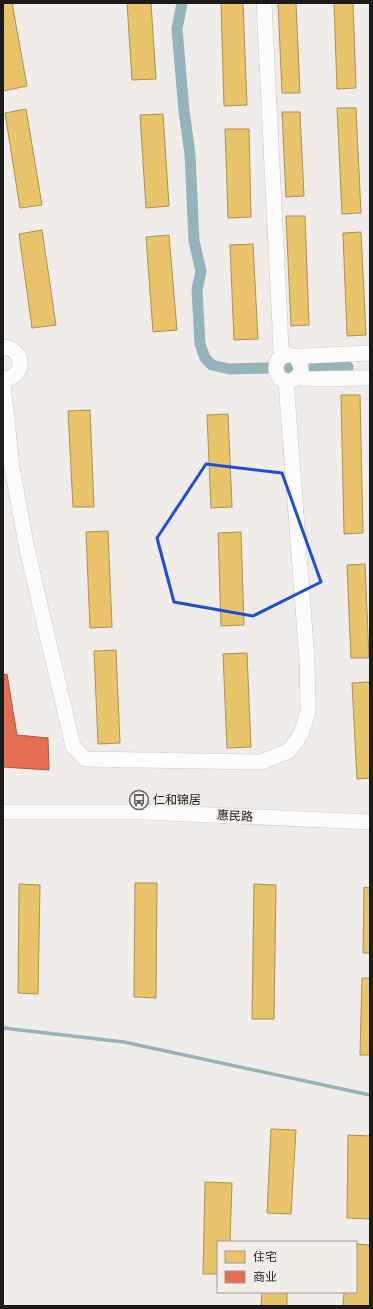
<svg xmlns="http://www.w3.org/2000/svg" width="373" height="1309" viewBox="0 0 373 1309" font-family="Barlow,'Noto Sans SC',sans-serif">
	<rect width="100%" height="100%" fill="#efece9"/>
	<g fill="#e9c46a" stroke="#ac9152">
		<path d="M 3,3 L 12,3 L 27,86 L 3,91 Z"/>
		<path d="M 127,3 L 151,3 L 156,79 L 132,80 Z"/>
		<path d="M 221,3 L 243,3 L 247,105 L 224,106 Z"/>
		<path d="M 278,3 L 296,3 L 300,93 L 282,93 Z"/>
		<path d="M 334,3 L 353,3 L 356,88 L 337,89 Z"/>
		<path d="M 337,108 L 356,108 L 361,213 L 342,214 Z"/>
		<path d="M 26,109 L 42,205 L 20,208 L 5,113 Z"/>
		<path d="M 282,112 L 300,112 L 304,196 L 286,197 Z"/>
		<path d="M 163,114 L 169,206 L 146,208 L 140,115 Z"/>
		<path d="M 225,129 L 249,129 L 251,217 L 228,218 Z"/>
		<path d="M 286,216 L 305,216 L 309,325 L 291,326 Z"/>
		<path d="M 42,230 L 56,325 L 32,328 L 19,234 Z"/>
		<path d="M 361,232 L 366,335 L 347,336 L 343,233 Z"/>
		<path d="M 169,235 L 177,330 L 153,332 L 146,237 Z"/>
		<path d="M 253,244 L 258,339 L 234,340 L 230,245 Z"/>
		<path d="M 341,395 L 360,395 L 363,533 L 344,534 Z"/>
		<path d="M 90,410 L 94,507 L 73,507 L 68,411 Z"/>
		<path d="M 228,414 L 232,507 L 211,508 L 207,415 Z"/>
		<path d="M 108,531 L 112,627 L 90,628 L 86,532 Z"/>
		<path d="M 241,532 L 244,625 L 221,626 L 218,533 Z"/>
		<path d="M 365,564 L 369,658 L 351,658 L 347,565 Z"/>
		<path d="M 116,650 L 120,743 L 98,744 L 94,651 Z"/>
		<path d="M 247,653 L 251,747 L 227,748 L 223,654 Z"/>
		<path d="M 370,682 L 370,778 L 357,779 L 352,683 Z"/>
		<path d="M 135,883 L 157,883 L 156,998 L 134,997 Z"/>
		<path d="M 19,884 L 40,885 L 38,994 L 18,993 Z"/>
		<path d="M 254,884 L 276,885 L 274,1019 L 252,1019 Z"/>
		<path d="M 364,887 L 370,888 L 370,953 L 363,953 Z"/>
		<path d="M 362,978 L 370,978 L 370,1055 L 360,1055 Z"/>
		<path d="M 271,1129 L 296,1130 L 291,1214 L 267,1213 Z"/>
		<path d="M 348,1135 L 370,1136 L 370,1219 L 347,1218 Z"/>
		<path d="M 205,1182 L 232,1183 L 230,1242 L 218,1242 L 218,1274 L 203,1274 Z"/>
		<path d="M 356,1244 L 370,1245 L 370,1306 L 343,1306 L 344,1292 L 356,1292 Z"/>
		<path d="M 262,1292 L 287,1292 L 287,1306 L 261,1306 Z"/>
	</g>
	<path fill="#e76f51" stroke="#aa5640" d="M 7,674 L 17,735 L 48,738 L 49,770 L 3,767 L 3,675 Z"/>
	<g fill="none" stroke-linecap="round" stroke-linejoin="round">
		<path stroke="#95b3ba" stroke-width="3.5" d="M 3,1028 L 124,1042 L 370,1095"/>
		<g stroke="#95b3ba" stroke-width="11">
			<path d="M 182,3 L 177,29 L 184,111 L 190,154 L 194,241 L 201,271 L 197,290 L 200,344 L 205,358 L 212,365 L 229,369 L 269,368"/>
			<path d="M 307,367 L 348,367"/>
			<path d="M 281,368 L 295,367"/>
		</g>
		<defs>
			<g id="minor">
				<path d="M 264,3 L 281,348 L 284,356"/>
				<path d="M 3,347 C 26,349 26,378 3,379"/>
				<path d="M 296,357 C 303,365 303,376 293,380 C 270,388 270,345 296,357 L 303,356 L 370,353"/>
				<path d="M 298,376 L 304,379 L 370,378"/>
				<path d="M 3,384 L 12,468 L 27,549 L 73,746 L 85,759 L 261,762 L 289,751 L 301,734 L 308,711 L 307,660 L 286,381"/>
				<path d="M 3,812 L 144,812 L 370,822"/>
			</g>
		</defs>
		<use href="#minor" stroke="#cbc9c7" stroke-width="16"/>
		<use href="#minor" stroke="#fdfcfc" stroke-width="15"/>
	</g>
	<path fill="none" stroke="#1d4ed8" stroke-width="3" stroke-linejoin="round" d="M 206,464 L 282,473 L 321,582 L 253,616 L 174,602 L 157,538 Z"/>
	<defs>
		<symbol id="bus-ring" viewBox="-11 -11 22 22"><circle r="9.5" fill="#f2ede6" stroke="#666462" stroke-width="1.5"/><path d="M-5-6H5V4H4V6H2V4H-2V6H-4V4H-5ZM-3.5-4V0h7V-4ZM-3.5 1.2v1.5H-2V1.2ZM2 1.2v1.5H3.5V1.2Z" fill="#666462"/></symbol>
	</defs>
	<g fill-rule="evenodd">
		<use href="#bus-ring" x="128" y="789" width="22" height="22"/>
	</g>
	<g text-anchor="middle" stroke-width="4" stroke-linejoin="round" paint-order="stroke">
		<g font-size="12" fill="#1d1b19" stroke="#f2ede6" text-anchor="start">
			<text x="153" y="804">仁和锦居</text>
		</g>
		<g font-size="12" fill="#1d1b19" stroke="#f2ede6">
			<text transform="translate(235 816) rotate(3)" y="4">惠民路</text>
		</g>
	</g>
	<rect width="373" height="1309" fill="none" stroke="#1d1b19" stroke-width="8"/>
	<rect x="217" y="1241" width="140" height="52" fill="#f2ede6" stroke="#9d9994"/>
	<rect x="225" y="1251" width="20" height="12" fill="#e9c46a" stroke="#9d9994"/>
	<text x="253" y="1261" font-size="12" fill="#1d1b19">住宅</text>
	<rect x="225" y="1271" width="20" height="12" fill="#e76f51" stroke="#9d9994"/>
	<text x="253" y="1281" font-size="12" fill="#1d1b19">商业</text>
</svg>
